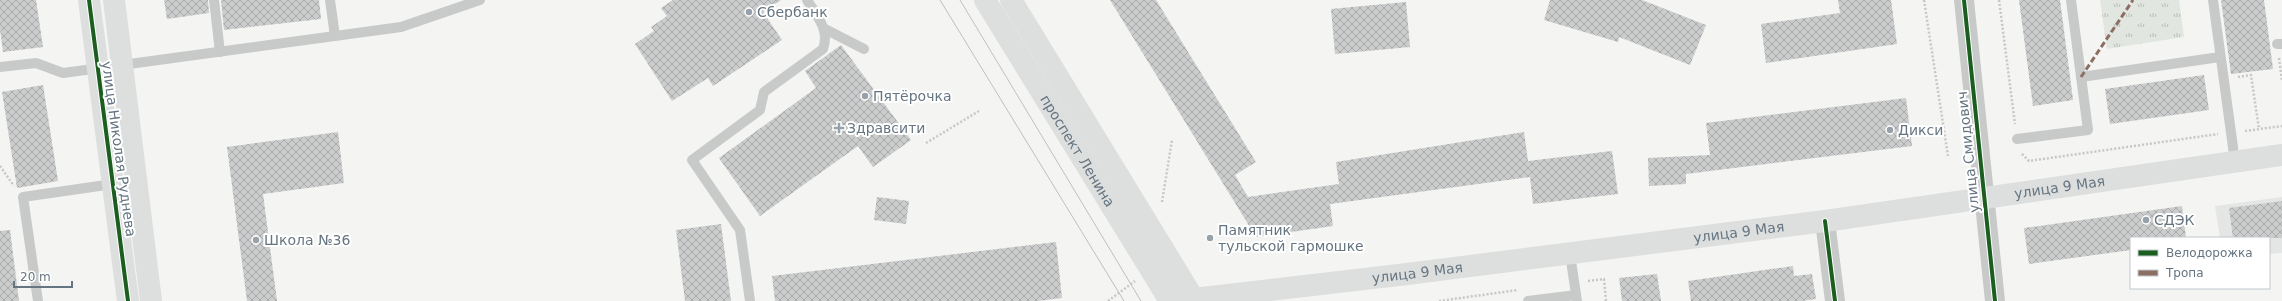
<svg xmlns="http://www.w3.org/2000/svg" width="2282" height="301" viewBox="0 0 2282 301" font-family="'DejaVu Sans',sans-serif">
	<defs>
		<pattern id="grass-tufts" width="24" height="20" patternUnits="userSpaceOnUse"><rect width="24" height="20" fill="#e2e6e0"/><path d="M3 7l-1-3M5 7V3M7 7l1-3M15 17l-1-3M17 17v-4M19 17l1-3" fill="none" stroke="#bbbfbb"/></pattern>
		<pattern id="building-cross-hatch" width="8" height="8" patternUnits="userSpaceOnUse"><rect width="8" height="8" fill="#cbcccc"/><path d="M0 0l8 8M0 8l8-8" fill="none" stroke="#a8aaab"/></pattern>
	</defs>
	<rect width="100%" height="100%" fill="#f4f4f2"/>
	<path fill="#e4e5e5" d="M 2282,197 L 2282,253 L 2269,254 L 2269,238 L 2220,238 L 2215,206 Z"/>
	<path fill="url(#grass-tufts)" d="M 2100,0 L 2179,0 L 2184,37 L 2107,49 Z"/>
	<g fill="url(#building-cross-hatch)">
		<path d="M 0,0 L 36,0 L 43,47 L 3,52 L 0,29 Z"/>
		<path d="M 164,0 L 208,0 L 209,13 L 167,19 Z"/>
		<path d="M 221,0 L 319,0 L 321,19 L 224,30 Z"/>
		<path d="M 673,0 L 781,0 L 763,12 L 782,40 L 713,86 L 708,78 L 672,101 L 635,44 L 654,31 L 651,27 L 667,16 L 661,8 Z"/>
		<path d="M 1110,0 L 1156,0 L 1256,162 L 1235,175 L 1248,197 L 1339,184 L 1336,162 L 1524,132 L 1528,161 L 1612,151 L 1618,194 L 1533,204 L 1530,177 L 1330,204 L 1333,226 L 1256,237 Z"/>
		<path d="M 1550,0 L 1642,0 L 1706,25 L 1690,65 L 1619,37 L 1618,42 L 1544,20 Z"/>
		<path d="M 1838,0 L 1891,0 L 1897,44 L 1766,63 L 1761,24 L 1840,13 Z"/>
		<path d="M 2019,0 L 2060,0 L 2073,100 L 2033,106 Z"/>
		<path d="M 2221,0 L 2264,0 L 2273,69 L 2231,74 Z"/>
		<path d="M 1406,2 L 1410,47 L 1335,54 L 1331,9 Z"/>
		<path d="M 841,45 L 911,140 L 873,167 L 858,146 L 760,216 L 719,158 L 816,88 L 805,71 Z"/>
		<path d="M 2204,75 L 2209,110 L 2110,124 L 2105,89 Z"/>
		<path d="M 43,85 L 58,181 L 17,188 L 2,92 Z"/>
		<path d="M 1906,98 L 1912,146 L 1686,174 L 1686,184 L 1649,186 L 1648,158 L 1710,155 L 1706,123 Z"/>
		<path d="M 338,132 L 344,183 L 263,194 L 277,301 L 247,301 L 227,147 Z"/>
		<path d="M 877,197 L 909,201 L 906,224 L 874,220 Z"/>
		<path d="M 2282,201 L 2282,238 L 2233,238 L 2229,208 Z"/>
		<path d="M 2182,206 L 2186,238 L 2131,238 L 2131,250 L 2029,264 L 2024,228 Z"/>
		<path d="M 721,224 L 731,301 L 685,301 L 676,230 Z"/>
		<path d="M 10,230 L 19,301 L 0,301 L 0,231 Z"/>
		<path d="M 1056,242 L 1062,298 L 1038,301 L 775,301 L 772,276 Z"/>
		<path d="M 1793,266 L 1794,276 L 1812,274 L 1816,299 L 1802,301 L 1691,301 L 1688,281 Z"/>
		<path d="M 1657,274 L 1661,301 L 1622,301 L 1619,278 Z"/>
	</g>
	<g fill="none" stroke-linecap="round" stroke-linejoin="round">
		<g stroke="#c6c7c8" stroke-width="2.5" stroke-dasharray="2 2" stroke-linecap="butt">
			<path d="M 1924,0 L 1948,156"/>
			<path d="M 1999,0 L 2015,124"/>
			<path d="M 2279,58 L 2282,81"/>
			<path d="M 2238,77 L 2251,75 L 2259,129"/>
			<path d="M 2245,131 L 2282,126"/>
			<path d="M 926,143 L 979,111"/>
			<path d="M 2022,154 L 2029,161 L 2218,134"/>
			<path d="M 0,166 L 14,186"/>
			<path d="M 1162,202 L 1172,140"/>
			<path d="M 1588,281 L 1604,279 L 1606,301"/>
			<path d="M 1108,301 L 1135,281"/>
			<path d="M 1439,301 L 1518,290"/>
		</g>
		<g stroke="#c8caca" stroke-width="10">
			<path d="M 214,0 L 220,52"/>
			<path d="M 330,0 L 335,36"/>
			<path d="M 2213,0 L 2235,162"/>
			<path d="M 825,29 L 864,49"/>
			<path d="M 2277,44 L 2282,44"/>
			<path d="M 0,67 L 36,63 L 63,73 L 401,27 L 480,0"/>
			<path d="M 2081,77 L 2220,57"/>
			<path d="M 2017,139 L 2088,130 L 2071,0"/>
			<path d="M 1570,254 L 1577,301"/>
			<path d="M 38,301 L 23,197 L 113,184"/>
			<path d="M 750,301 L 740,230 L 692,160 L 760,110 L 764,92 L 823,49 C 830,30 817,16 807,0"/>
			<path d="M 1528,301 L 1576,295"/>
		</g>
		<g stroke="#c8caca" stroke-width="20">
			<path d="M 1964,0 L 1995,301"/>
			<path d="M 1825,221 L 1835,301"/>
		</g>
		<g stroke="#dddede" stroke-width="22">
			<path d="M 89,0 L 128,301"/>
			<path d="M 114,0 L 151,301"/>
		</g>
		<g stroke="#dddede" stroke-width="22">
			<path id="s1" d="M 985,0 L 1170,301"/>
			<path d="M 1011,0 L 1195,301"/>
			<path id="s2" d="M 1176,301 L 1407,274 L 1825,221 L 2282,155"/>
		</g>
		<g stroke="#bebfc0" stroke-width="1">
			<path d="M 940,0 L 1124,301"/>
			<path d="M 960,0 L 1141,301"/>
		</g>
		<path stroke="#8d6e63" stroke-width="3" stroke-dasharray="6 3" stroke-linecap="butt" d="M 2081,77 L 2133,0"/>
		<defs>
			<g id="cycleway">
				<path d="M 89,0 L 128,301"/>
				<path d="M 1964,0 L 1995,301"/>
				<path d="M 1825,221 L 1835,301"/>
			</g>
		</defs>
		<use href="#cycleway" stroke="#fff" stroke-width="6"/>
		<use href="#cycleway" stroke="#1b5e20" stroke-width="4"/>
	</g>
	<g fill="#97a1a9" stroke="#fff" stroke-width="1.5">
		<circle cx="749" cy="12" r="4"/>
		<circle cx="865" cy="96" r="4"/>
		<path d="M837 122h4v4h4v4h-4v4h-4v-4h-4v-4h4z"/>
		<circle cx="1890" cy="130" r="4"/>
		<circle cx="2146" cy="220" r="4"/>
		<circle cx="1210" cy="238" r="4"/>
		<circle cx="256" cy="240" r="4"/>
	</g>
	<g text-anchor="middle" stroke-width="4" stroke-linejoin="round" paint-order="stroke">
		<g font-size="14" fill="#657581" stroke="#fff" text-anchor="start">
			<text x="757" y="17">Сбербанк</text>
			<text x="873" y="101">Пятёрочка</text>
			<text x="847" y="133">Здравсити</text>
			<text x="1898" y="135">Дикси</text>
			<text x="2154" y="225">СДЭК</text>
			<text x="1218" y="235">Памятник<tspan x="1218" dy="16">тульской гармошке</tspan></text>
			<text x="264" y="245">Школа №36</text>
		</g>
		<g font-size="14" fill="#657581" stroke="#fff">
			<text transform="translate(119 149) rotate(82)" y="5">улица Николая Руднева</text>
			<text dy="5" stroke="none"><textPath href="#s1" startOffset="177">проспект Ленина</textPath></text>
			<text transform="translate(1968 152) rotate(-96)" y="5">улица Смидович</text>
			<text dy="5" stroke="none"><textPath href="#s2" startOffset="891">улица 9 Мая</textPath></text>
			<text dy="5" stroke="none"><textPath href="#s2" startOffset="567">улица 9 Мая</textPath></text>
			<text dy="5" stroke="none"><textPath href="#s2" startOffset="243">улица 9 Мая</textPath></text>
		</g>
	</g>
	<rect x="2130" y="237" width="140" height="52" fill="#ffffff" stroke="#c1c8cd"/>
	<rect x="2138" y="250" width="20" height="6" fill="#1b5e20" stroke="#c1c8cd"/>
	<text x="2166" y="257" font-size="12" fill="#657581">Велодорожка</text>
	<rect x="2138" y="270" width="20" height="6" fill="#8d6e63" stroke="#c1c8cd"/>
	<text x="2166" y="277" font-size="12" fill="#657581">Тропа</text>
	<path d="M14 281v6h58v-6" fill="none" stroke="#657581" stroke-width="2"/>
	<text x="20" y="281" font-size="12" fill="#657581" stroke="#ffffff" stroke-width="3" paint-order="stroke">20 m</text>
</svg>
